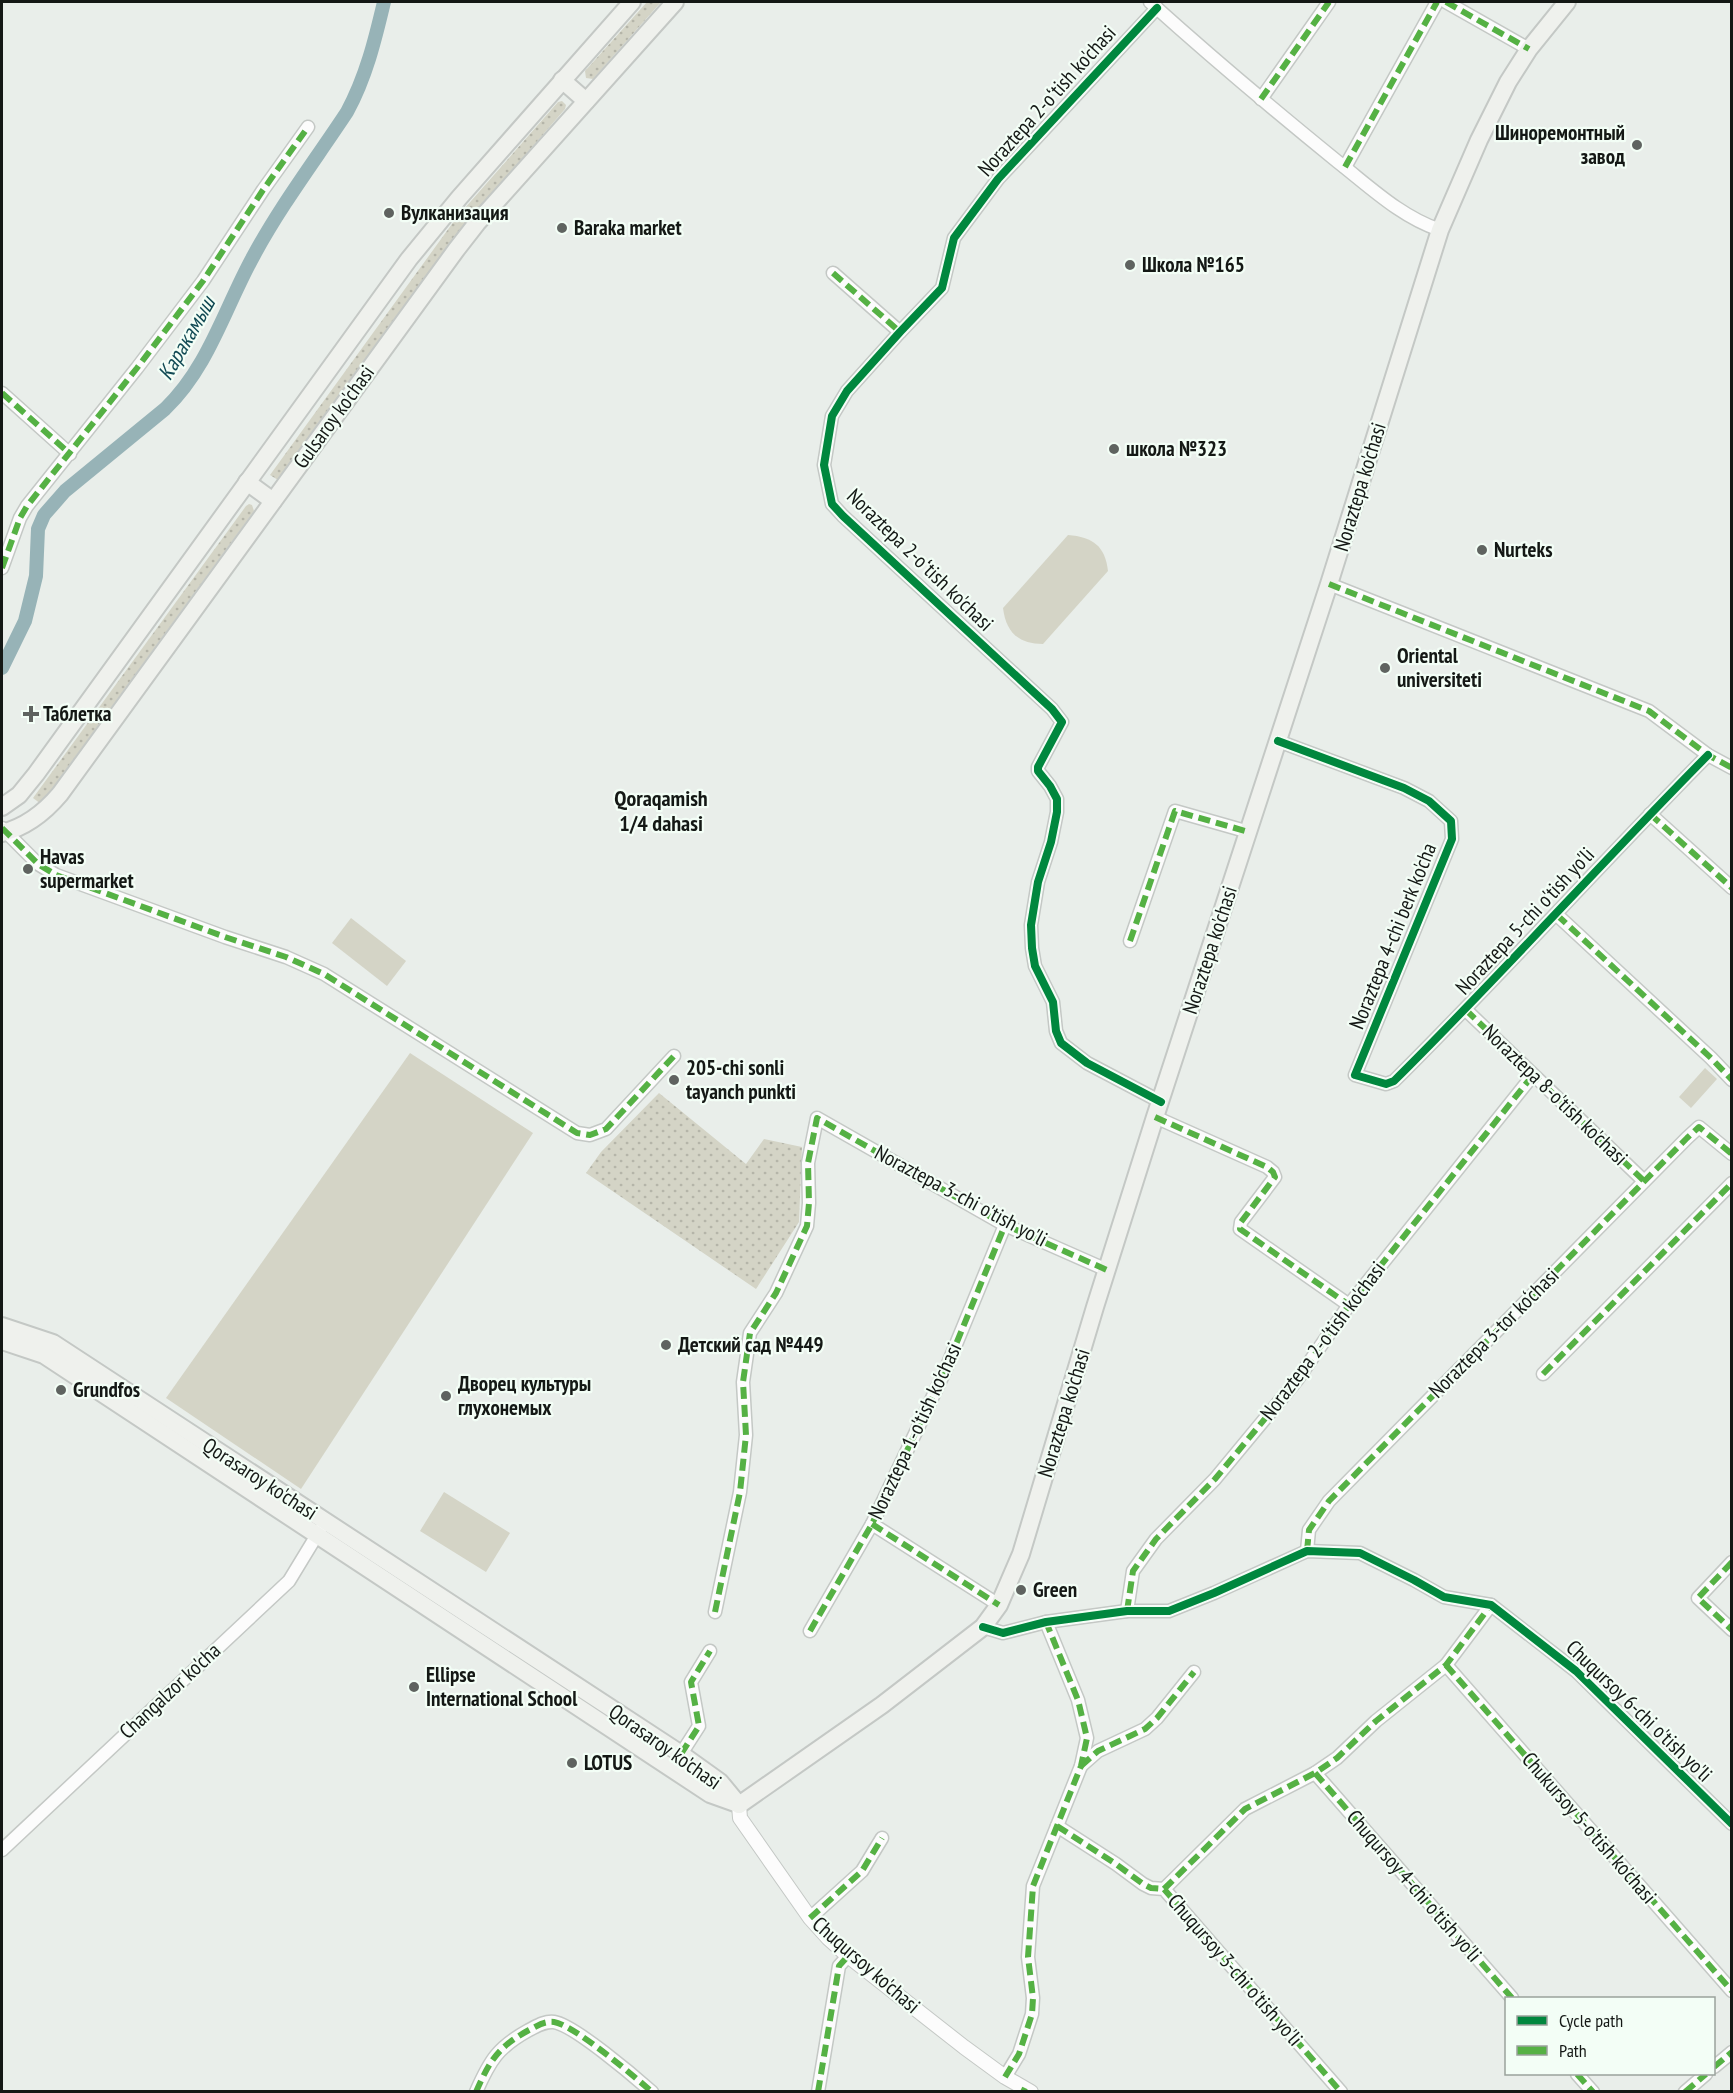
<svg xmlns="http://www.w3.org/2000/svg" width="1733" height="2093" viewBox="0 0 1733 2093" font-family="'PT Sans Narrow',sans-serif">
	<defs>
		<pattern id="grass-dots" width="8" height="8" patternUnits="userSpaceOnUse" patternTransform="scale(1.5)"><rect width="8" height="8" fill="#d4d4c6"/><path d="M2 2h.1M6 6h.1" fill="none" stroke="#b5b5a9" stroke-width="1.8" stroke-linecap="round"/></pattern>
	</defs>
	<rect width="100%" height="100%" fill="#e9eeea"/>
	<g fill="url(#grass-dots)">
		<path d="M 647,2 L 661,2 L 593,79 L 586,78 L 585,71 Z"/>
		<path d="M 562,101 L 566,105 L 565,109 L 465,225 L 278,480 L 270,475 L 457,217 L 558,102 Z"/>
		<path d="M 249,504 L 252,505 L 254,511 L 41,804 L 33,798 L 246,506 Z"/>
		<path d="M 659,1093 L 746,1164 L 764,1139 L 802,1147 L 799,1222 L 756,1289 L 586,1173 L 601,1152 Z"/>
	</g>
	<g fill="#d4d4c6">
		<path d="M 1068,535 C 1093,537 1105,546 1108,571 L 1043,644 C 1018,644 1006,632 1003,608 Z"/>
		<path d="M 351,918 L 406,961 L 387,986 L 332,943 Z"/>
		<path d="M 410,1053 L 533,1133 L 301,1489 L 166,1398 Z"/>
		<path d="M 1705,1068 L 1717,1079 L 1691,1108 L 1679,1097 Z"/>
		<path d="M 444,1492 L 510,1533 L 486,1572 L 420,1531 Z"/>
	</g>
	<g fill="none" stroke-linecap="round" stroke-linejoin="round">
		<path stroke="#97b3b7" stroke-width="14" d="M 2,668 L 25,621 L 36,576 L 38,529 L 44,515 L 65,491 L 165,409 C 209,367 225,307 254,255 C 281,205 316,159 347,112 C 366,77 375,40 384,2"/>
		<defs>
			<g id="minor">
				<path d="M 1150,2 C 1211,57 1274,110 1338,162 C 1370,187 1401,217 1440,230"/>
				<path d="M 1446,2 L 1529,49"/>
				<path d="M 1157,8 L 998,179 L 954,238 L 942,288 L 900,332 L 847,391 L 832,416 L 824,465 L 832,504 L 843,516 L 1052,709 L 1062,722 L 1038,767 L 1038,771 L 1050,786 L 1057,799 L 1057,812 L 1051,842 L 1038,882 L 1031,925 L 1032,948 L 1035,966 L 1053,1002 L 1056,1031 L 1061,1043 L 1087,1063 L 1161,1102"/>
				<path d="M 1261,99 L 1329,2"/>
				<path d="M 1345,167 L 1437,2"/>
				<path d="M 833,273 L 900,332"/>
				<path d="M 2,393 L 70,454"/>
				<path d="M 2,568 L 20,518 L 27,506 L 137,368 L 203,281 L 263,190 L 308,127"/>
				<path d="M 1329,584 L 1649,711 L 1708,755 L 1732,768"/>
				<path d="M 1278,741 L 1404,788 L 1429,801 L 1451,821 L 1452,839 L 1355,1075 L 1386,1084 L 1394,1081 C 1501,975 1602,862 1708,755"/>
				<path d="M 1650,814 L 1732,888"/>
				<path d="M 2,828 L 38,864 L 56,875 L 225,937 L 286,957 L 324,974 L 577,1133 L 590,1135 L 606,1129 L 674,1056"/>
				<path d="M 1557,915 L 1711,1058 L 1732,1080"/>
				<path d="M 1130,941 L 1175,811 L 1249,832"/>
				<path d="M 1466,1010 L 1644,1181"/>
				<path d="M 1155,1117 L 1267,1167 L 1273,1172 L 1275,1177 L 1241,1222 L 1240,1229 L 1349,1305"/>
				<path d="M 1543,1374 L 1732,1183"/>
				<path d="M 872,1524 L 999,1605"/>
				<path d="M 1307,1551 L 1309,1530 L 1329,1501 L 1687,1138 L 1699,1127 L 1732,1154"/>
				<path d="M 1732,1562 L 1698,1598 L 1732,1630"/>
				<path d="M 1127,1611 L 1133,1571 L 1156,1539 L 1215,1479 L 1297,1380 L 1349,1305 L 1533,1075"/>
				<path d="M 715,1612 L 740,1492 L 746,1435 L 743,1382 L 750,1333 L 776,1293 L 807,1226 L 809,1203 L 808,1163 L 817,1118 L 1005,1225 L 1107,1270"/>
				<path d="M 983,1627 L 1003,1633 L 1046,1622 L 1127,1611 L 1169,1611 L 1214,1593 L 1307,1551 L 1360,1553 L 1414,1580 L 1444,1597 L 1491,1605 L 1576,1671 L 1732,1824"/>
				<path d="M 810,1631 L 872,1524 L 945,1371 L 1005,1225"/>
				<path d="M 1446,1665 L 1732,1991"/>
				<path d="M 681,1754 L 699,1726 L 691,1682 L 710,1651"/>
				<path d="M 1081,1766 L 1098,1751 L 1145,1729 L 1157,1718 L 1194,1672"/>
				<path d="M 1315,1773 L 1512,1998"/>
				<path d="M 1057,1826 L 1116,1864 L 1143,1884 L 1151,1888 L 1164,1889 L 1341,2092"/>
				<path d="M 2,1850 L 289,1581 L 320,1530"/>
				<path d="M 1164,1889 L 1245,1809 L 1315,1773 L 1337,1758 L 1376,1721 L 1446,1665 L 1491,1605"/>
				<path d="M 810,1918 L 862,1871 L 882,1838"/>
				<path d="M 1714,2067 L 1732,2052"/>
				<path d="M 1577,2074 L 1593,2092"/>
				<path d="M 1005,2077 L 1019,2054 L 1032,2014 L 1033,1998 L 1028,1957 L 1033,1886 L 1081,1766 L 1087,1738 L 1078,1700 L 1046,1622"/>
				<path d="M 476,2092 C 490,2060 498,2047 529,2030 C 537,2026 544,2021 554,2022 C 574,2025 635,2077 652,2092"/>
				<path d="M 818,2092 L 839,1966 L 848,1956"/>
				<path d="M 1685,2092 L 1706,2074"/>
			</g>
			<path id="tertiary" d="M 739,1805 L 740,1818 L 810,1918 L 828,1938 L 848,1956 L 964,2047 L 1005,2077 L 1031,2092"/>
			<g id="secondary">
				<path d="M 562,80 L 586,101"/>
				<path d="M 247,482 L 273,501"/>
				<path d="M 2,807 L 19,795 L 36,774 L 409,259 L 459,198 L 632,2"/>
				<path d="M 2,833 C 26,827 44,813 60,794 L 456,250 L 477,223 L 675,2"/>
				<path d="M 2,1326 L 53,1343 L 681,1754 L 720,1782 L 739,1805"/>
				<path d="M 2,1341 L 44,1355 L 710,1794 L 738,1804"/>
				<path d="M 739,1805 L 882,1705 L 983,1627 L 999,1605 L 1021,1554 L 1095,1307 L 1155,1117 L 1329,584 L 1440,230 L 1479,140 L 1508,82 L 1529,49 L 1567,2"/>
			</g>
		</defs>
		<use href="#minor" stroke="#c4c8c5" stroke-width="15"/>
		<use href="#tertiary" stroke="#c4c8c5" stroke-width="16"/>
		<use href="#secondary" stroke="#c4c8c5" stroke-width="20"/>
		<use href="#minor" stroke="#fcfcfc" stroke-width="12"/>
		<use href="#tertiary" stroke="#fcfcfc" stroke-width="14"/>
		<use href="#secondary" stroke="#eff1ed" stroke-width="16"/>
		<g stroke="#55b144" stroke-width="6" stroke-dasharray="12 6" stroke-linecap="butt">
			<path d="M 1446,2 L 1529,49"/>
			<path d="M 1261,99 L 1329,2"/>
			<path d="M 1345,167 L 1437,2"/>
			<path d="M 833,273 L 900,332"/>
			<path d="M 2,393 L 70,454"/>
			<path d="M 2,568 L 20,518 L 27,506 L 137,368 L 203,281 L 263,190 L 308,127"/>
			<path d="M 1329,584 L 1649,711 L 1708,755 L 1732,768"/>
			<path d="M 1650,814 L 1732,888"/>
			<path d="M 2,828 L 38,864 L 56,875 L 225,937 L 286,957 L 324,974 L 577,1133 L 590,1135 L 606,1129 L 674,1056"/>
			<path d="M 1557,915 L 1711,1058 L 1732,1080"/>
			<path d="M 1130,941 L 1175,811 L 1249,832"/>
			<path d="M 1466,1010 L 1644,1181"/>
			<path d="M 1155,1117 L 1267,1167 L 1273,1172 L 1275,1177 L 1241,1222 L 1240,1229 L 1349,1305"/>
			<path d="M 1543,1374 L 1732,1183"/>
			<path d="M 872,1524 L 999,1605"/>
			<path d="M 1307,1551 L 1309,1530 L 1329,1501 L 1687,1138 L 1699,1127 L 1732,1154"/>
			<path d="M 1732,1562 L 1698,1598 L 1732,1630"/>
			<path d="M 1127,1611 L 1133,1571 L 1156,1539 L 1215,1479 L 1297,1380 L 1349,1305 L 1533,1075"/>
			<path d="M 715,1612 L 740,1492 L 746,1435 L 743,1382 L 750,1333 L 776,1293 L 807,1226 L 809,1203 L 808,1163 L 817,1118 L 1005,1225 L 1107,1270"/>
			<path d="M 810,1631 L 872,1524 L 945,1371 L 1005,1225"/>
			<path d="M 1446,1665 L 1732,1991"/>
			<path d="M 681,1754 L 699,1726 L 691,1682 L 710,1651"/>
			<path d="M 1081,1766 L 1098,1751 L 1145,1729 L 1157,1718 L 1194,1672"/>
			<path d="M 1315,1773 L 1512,1998"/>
			<path d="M 1057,1826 L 1116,1864 L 1143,1884 L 1151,1888 L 1164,1889 L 1341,2092"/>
			<path d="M 1164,1889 L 1245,1809 L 1315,1773 L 1337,1758 L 1376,1721 L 1446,1665 L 1491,1605"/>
			<path d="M 810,1918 L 862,1871 L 882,1838"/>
			<path d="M 1714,2067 L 1732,2052"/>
			<path d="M 1577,2074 L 1593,2092"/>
			<path d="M 1005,2077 L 1019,2054 L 1032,2014 L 1033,1998 L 1028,1957 L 1033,1886 L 1081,1766 L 1087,1738 L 1078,1700 L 1046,1622"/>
			<path d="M 476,2092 C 490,2060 498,2047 529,2030 C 537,2026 544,2021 554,2022 C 574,2025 635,2077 652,2092"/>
			<path d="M 818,2092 L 839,1966 L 848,1956"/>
			<path d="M 1023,2092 L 1025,2088"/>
			<path d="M 1685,2092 L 1706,2074"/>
		</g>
		<defs>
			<g id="cycleway">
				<path d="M 1157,8 L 998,179 L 954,238 L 942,288 L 900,332 L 847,391 L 832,416 L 824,465 L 832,504 L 843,516 L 1052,709 L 1062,722 L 1038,767 L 1038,771 L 1050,786 L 1057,799 L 1057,812 L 1051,842 L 1038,882 L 1031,925 L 1032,948 L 1035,966 L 1053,1002 L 1056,1031 L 1061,1043 L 1087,1063 L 1161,1102"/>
				<path d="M 1278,741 L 1404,788 L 1429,801 L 1451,821 L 1452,839 L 1355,1075 L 1386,1084 L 1394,1081 C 1501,975 1602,862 1708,755"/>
				<path d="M 983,1627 L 1003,1633 L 1046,1622 L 1127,1611 L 1169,1611 L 1214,1593 L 1307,1551 L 1360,1553 L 1414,1580 L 1444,1597 L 1491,1605 L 1576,1671 L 1732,1824"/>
			</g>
		</defs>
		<use href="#cycleway" stroke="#f3fef6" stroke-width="11"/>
		<use href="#cycleway" stroke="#00873e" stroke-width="8"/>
	</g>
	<g fill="#5f6360" stroke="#f3fef6" stroke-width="2">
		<circle cx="1637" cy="145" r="6"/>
		<circle cx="389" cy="213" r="6"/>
		<circle cx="562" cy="228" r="6"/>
		<circle cx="1130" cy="265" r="6"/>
		<circle cx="1114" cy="449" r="6"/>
		<circle cx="1482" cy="550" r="6"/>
		<circle cx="1385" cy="668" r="6"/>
		<path d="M28 705h6v6h6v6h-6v6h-6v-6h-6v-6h6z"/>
		<circle cx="28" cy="869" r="6"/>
		<circle cx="674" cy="1080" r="6"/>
		<circle cx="666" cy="1345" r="6"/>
		<circle cx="61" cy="1390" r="6"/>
		<circle cx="446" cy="1396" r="6"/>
		<circle cx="1021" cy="1590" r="6"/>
		<circle cx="414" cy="1687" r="6"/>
		<circle cx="572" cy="1763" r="6"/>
	</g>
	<g text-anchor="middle" stroke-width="4.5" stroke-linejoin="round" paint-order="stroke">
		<g font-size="21" fill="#141815" stroke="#f3fef6">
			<text transform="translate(1047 101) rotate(-48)" y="7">Noraztepa 2-oʻtish ko'chasi</text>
			<text transform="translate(334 417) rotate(-54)" y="7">Gulsaroy ko'chasi</text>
			<text transform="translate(1360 487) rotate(-73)" y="7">Noraztepa ko'chasi</text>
			<text transform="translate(920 560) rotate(44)" y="7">Noraztepa 2-oʻtish ko'chasi</text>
			<text transform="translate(1525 921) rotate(-47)" y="7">Noraztepa 5-chi o'tish yo'li</text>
			<text transform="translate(1393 936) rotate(-68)" y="7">Noraztepa 4-chi berk ko'cha</text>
			<text transform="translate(1210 950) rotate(-72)" y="7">Noraztepa ko'chasi</text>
			<text transform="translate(1555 1095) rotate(44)" y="7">Noraztepa 8-o'tish ko'chasi</text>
			<text transform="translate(961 1196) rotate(28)" y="7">Noraztepa 3-chi o'tish yo'li</text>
			<text transform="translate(1494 1333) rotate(-45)" y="7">Noraztepa 3-tor ko‘chasi</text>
			<text transform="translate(1323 1341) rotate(-53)" y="7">Noraztepa 2-o'tish ko'chasi</text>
			<text transform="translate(1064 1413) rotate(-73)" y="7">Noraztepa ko'chasi</text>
			<text transform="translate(915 1431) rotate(-65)" y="7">Noraztepa 1-o'tish ko'chasi</text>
			<text transform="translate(260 1479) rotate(33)" y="7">Qorasaroy ko'chasi</text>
			<text transform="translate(170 1691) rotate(-43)" y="7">Changalzor ko'cha</text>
			<text transform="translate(1639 1711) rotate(44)" y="7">Chuqursoy 6-chi o'tish yo'li</text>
			<text transform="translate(665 1747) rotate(35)" y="7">Qorasaroy ko'chasi</text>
			<text transform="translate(1589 1828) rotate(49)" y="7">Chukursoy 5-o'tish ko'chasi</text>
			<text transform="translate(1414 1886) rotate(49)" y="7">Chuqursoy 4-chi o'tish yo'li</text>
			<text transform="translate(866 1965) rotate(41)" y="7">Chuqursoy ko'chasi</text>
			<text transform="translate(1235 1970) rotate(49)" y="7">Chuqursoy 3-chi o'tish yo'li</text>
		</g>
		<g font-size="21" font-weight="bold" fill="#141815" stroke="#f3fef6" text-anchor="start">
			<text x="1625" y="140" text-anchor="end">Шиноремонтный<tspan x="1625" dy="24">завод</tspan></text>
			<text x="401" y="220">Вулканизация</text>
			<text x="574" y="235">Baraka market</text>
			<text x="1142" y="272">Школа №165</text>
			<text x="1126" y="456">школа №323</text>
			<text x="1494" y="557">Nurteks</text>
			<text x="1397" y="663">Oriental<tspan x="1397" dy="24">universiteti</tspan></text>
			<text x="43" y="721">Таблетка</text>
			<text x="40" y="864">Havas<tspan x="40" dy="24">supermarket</tspan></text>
			<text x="686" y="1075">205-chi sonli<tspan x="686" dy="24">tayanch punkti</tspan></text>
			<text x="678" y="1352">Детский сад №449</text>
			<text x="458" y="1391">Дворец культуры<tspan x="458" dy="24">глухонемых</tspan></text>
			<text x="73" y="1397">Grundfos</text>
			<text x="1033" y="1597">Green</text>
			<text x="426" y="1682">Ellipse<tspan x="426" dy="24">International School</tspan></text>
			<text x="584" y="1770">LOTUS</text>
		</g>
		<g font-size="22" font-style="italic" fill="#114a54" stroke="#f3fef6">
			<text transform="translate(186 338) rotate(-60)" y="8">Каракамыш</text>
		</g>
		<g font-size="22" font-weight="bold" fill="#141815" stroke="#f3fef6">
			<text x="661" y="806">Qoraqamish<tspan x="661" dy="25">1/4 dahasi</tspan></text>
		</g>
	</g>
	<rect width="1733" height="2093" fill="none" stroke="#141815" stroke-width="6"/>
	<rect x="1505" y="1997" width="210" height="78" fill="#f3fef6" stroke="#9aa29c" stroke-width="1.5"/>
	<rect x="1517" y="2016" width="30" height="9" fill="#00873e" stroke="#9aa29c" stroke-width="1.5"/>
	<text x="1559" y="2027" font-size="18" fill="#141815">Cycle path</text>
	<rect x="1517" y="2046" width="30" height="9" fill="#55b144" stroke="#9aa29c" stroke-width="1.5"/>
	<text x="1559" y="2057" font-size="18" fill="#141815">Path</text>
</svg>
